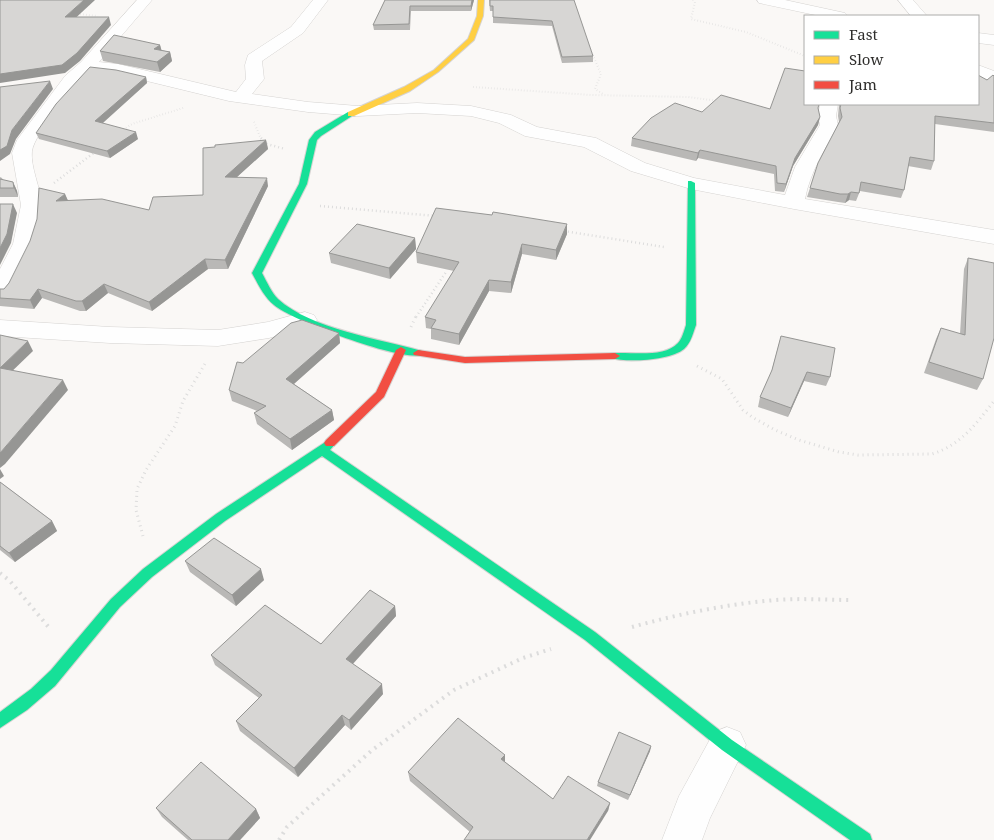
<svg xmlns="http://www.w3.org/2000/svg" width="994" height="840" viewBox="0 0 994 840" font-family="'Noto Serif',serif">
	<rect width="100%" height="100%" fill="#faf8f6"/>
	<g fill="none" stroke-linecap="round" stroke-linejoin="round">
		<defs>
			<g id="street">
				<path d="M 137,0 L 152,0 L 99,62 L 118,64 L 236,92 L 246,79 L 245,65 L 248,55 L 291,27 L 313,0 L 328,0 L 303,33 L 262,61 L 264,79 L 252,94 L 308,102 L 358,106 L 417,103 L 471,106 L 511,115 L 537,127 L 596,138 L 645,163 L 694,178 L 785,195 L 795,167 L 820,125 L 818,116 L 820,104 L 838,104 L 836,116 L 838,125 C 825,149 810,172 805,199 L 994,230 L 994,244 L 794,209 L 691,189 L 631,171 L 584,147 L 525,136 L 499,123 L 471,116 L 417,113 L 358,116 L 308,112 L 229,101 L 118,74 L 91,71 C 76,85 35,132 32,151 C 30,167 41,188 41,204 C 43,236 25,264 12,291 L 8,296 L 0,298 L 0,269 L 13,244 L 21,205 L 12,153 L 17,140 L 65,76 L 81,62 Z"/>
				<path d="M 757,0 L 785,0 L 845,13 L 848,16 L 820,16 L 759,3 Z"/>
				<path d="M 898,0 L 913,0 L 927,16 L 911,16 Z"/>
				<path d="M 978,33 L 994,35 L 994,45 L 978,43 Z"/>
				<path d="M 978,65 L 994,71 L 994,82 L 978,76 Z"/>
				<path d="M 305,312 L 314,315 L 317,320 L 314,325 L 269,338 L 218,346 L 110,343 L 0,336 L 0,320 L 110,327 L 218,330 L 268,322 Z"/>
				<path d="M 727,727 L 740,732 L 746,745 L 710,818 L 702,840 L 662,840 L 679,796 L 714,732 Z"/>
			</g>
			<g id="fast">
				<path d="M 348,112 L 355,114 L 321,136 L 317,140 L 307,184 L 262,273 C 267,282 271,292 278,299 C 311,329 380,339 422,351 L 423,353 L 422,355 C 399,361 293,321 274,305 C 264,297 258,284 252,273 L 299,184 L 309,140 L 315,132 Z"/>
				<path d="M 688,181 L 691,181 L 695,183 L 696,325 C 693,333 691,343 684,349 C 671,360 628,363 611,358 L 610,356 L 611,354 L 615,353 C 633,352 664,358 678,343 C 682,339 684,331 686,325 Z"/>
				<path d="M 330,439 L 336,443 L 330,450 L 595,632 L 732,740 L 870,834 L 872,840 L 850,840 L 722,750 L 585,640 L 322,456 L 225,521 L 152,577 L 120,607 L 55,686 L 27,710 L 0,728 L 0,712 L 31,689 L 51,670 L 111,599 L 143,569 L 216,514 Z"/>
			</g>
			<path id="slow" d="M 478,0 L 484,0 L 483,16 L 474,40 L 438,72 L 410,91 L 354,116 L 348,116 L 348,112 L 404,87 L 434,70 L 468,39 L 477,16 Z"/>
			<g id="jam">
				<path d="M 401,347 L 406,350 L 384,397 L 334,446 L 326,446 L 324,443 L 326,440 L 376,392 L 396,350 Z"/>
				<path d="M 418,350 L 465,357 L 615,353 L 620,356 L 615,359 L 465,363 L 414,355 L 413,353 Z"/>
			</g>
		</defs>
		<use href="#street" stroke="#d5d3d1" stroke-width="1"/>
		<use href="#fast" stroke="#d5d3d1" stroke-width="2"/>
		<use href="#slow" stroke="#d5d3d1" stroke-width="2"/>
		<use href="#jam" stroke="#d5d3d1" stroke-width="2"/>
		<g stroke="#dcdcdc" stroke-width="2" stroke-dasharray="0.5 2.5" stroke-linecap="butt">
			<path d="M 693,0 L 695,2 L 691,19 L 746,32 L 805,56"/>
			<path d="M 77,14 L 98,16"/>
			<path d="M 588,44 L 601,74 L 595,89 L 603,94"/>
			<path d="M 473,87 L 592,95 L 688,97 L 719,101"/>
			<path d="M 254,122 L 261,139"/>
			<path d="M 121,131 L 132,124 L 183,108"/>
		</g>
		<g stroke="#dcdcdc" stroke-width="2.5" stroke-dasharray="1 3" stroke-linecap="butt">
			<path d="M 261,138 L 267,144 L 285,149"/>
			<path d="M 54,183 L 95,152"/>
			<path d="M 320,206 L 436,216"/>
			<path d="M 564,231 L 664,247"/>
			<path d="M 416,317 L 446,272"/>
		</g>
		<g stroke="#dcdcdc" stroke-width="3" stroke-dasharray="1 4" stroke-linecap="butt">
			<path d="M 411,327 L 416,316"/>
			<path d="M 697,366 L 722,379 L 743,410 L 752,417 L 775,430 L 799,440 L 839,452 L 858,455 L 932,454 C 961,445 976,424 994,401"/>
			<path d="M 143,536 L 136,510 L 137,489 L 146,470 L 175,426 L 183,401 L 206,362"/>
		</g>
		<g stroke="#dcdcdc" stroke-width="4" stroke-dasharray="2 5" stroke-linecap="butt">
			<path d="M 0,573 L 10,581 L 51,630"/>
			<path d="M 632,627 C 679,614 727,604 776,600 C 802,598 827,600 853,600"/>
			<path d="M 279,840 L 287,827 L 371,751 L 454,690 L 523,658 L 551,649"/>
		</g>
		<use href="#street" fill="#fefefe" fill-rule="evenodd"/>
		<use href="#fast" fill="#16e098" fill-rule="evenodd"/>
		<use href="#slow" fill="#ffcf43" fill-rule="evenodd"/>
		<use href="#jam" fill="#f24e42" fill-rule="evenodd"/>
	</g>
	<g fill="#b9b8b6">
		<path d="M 385,0 L 474,0 L 471,11 L 411,11 L 410,30 L 374,30 L 373,25 Z"/>
		<path d="M 489,0 L 559,0 L 593,56 L 593,62 L 562,63 L 552,26 L 493,23 L 493,11 L 490,11 Z"/>
		<path d="M 160,45 L 161,50 L 170,52 L 172,61 L 160,72 L 103,61 L 100,51 Z"/>
		<path d="M 994,76 L 994,132 L 935,124 L 934,161 L 931,170 L 908,166 L 904,190 L 901,198 L 860,191 L 856,201 L 849,200 L 845,203 L 838,202 L 807,197 L 810,188 L 839,122 L 838,116 L 839,104 L 978,104 L 987,80 Z"/>
		<path d="M 146,77 L 147,83 L 103,123 L 138,139 L 110,158 L 39,139 L 36,133 Z"/>
		<path d="M 818,108 L 820,117 L 818,125 L 793,166 L 784,192 L 775,191 L 774,174 L 698,158 L 696,161 L 631,146 L 632,138 L 702,112 L 770,109 Z"/>
		<path d="M 266,140 L 268,149 L 237,177 L 268,186 L 228,269 L 208,269 L 152,311 L 108,293 L 86,311 L 80,311 L 42,298 L 34,309 L 0,306 L 0,289 L 4,289 L 9,283 L 65,194 L 68,201 L 149,210 L 203,195 L 215,147 Z"/>
		<path d="M 0,177 L 2,178 L 3,180 L 13,182 L 17,191 L 18,197 L 0,197 Z"/>
		<path d="M 567,224 L 567,234 L 556,260 L 522,254 L 511,293 L 489,291 L 459,345 L 431,339 L 431,329 L 426,328 L 425,317 L 454,271 L 417,263 L 416,252 Z"/>
		<path d="M 415,238 L 416,249 L 390,279 L 331,263 L 329,253 Z"/>
		<path d="M 968,258 L 983,379 L 977,390 L 924,373 L 936,339 L 941,328 L 960,334 L 964,269 Z"/>
		<path d="M 339,333 L 340,343 L 294,384 L 332,410 L 334,420 L 292,450 L 257,424 L 254,413 L 257,411 L 232,401 L 229,390 L 243,363 Z"/>
		<path d="M 781,336 L 830,377 L 826,386 L 804,381 L 788,417 L 758,407 L 760,397 L 771,373 Z"/>
		<path d="M 0,482 L 52,521 L 57,531 L 15,562 L 0,550 Z"/>
		<path d="M 185,561 L 264,580 L 236,606 L 190,572 Z"/>
		<path d="M 395,606 L 396,616 L 353,664 L 383,694 L 351,730 L 345,725 L 298,777 L 240,731 L 236,721 L 259,698 L 215,665 L 211,655 L 321,644 Z"/>
		<path d="M 651,746 L 650,751 L 628,800 L 597,786 L 598,782 Z"/>
		<path d="M 505,755 L 505,762 L 553,799 L 610,803 L 608,811 L 470,832 L 410,781 L 408,772 Z"/>
		<path d="M 156,808 L 256,809 L 260,818 L 240,840 L 188,840 L 162,817 Z"/>
	</g>
	<g fill="#969694">
		<path d="M 84,0 L 95,0 L 68,25 L 65,17 Z"/>
		<path d="M 472,0 L 474,0 L 471,11 L 471,6 Z"/>
		<path d="M 109,17 L 111,25 L 80,61 L 65,73 L 0,83 L 0,74 Z"/>
		<path d="M 160,45 L 163,55 L 154,49 Z"/>
		<path d="M 170,52 L 172,61 L 160,72 L 157,62 Z"/>
		<path d="M 146,77 L 147,83 L 97,128 L 95,121 Z"/>
		<path d="M 50,81 L 53,89 L 16,139 L 10,154 L 0,161 L 0,150 L 12,130 Z"/>
		<path d="M 820,117 L 818,125 L 793,166 L 784,192 L 786,184 L 795,158 Z"/>
		<path d="M 136,132 L 138,139 L 110,158 L 107,151 Z"/>
		<path d="M 266,140 L 268,149 L 227,186 L 225,177 Z"/>
		<path d="M 700,150 L 698,158 L 696,161 L 698,153 Z"/>
		<path d="M 267,178 L 268,186 L 228,269 L 225,260 Z"/>
		<path d="M 13,182 L 17,191 L 18,197 L 14,188 Z"/>
		<path d="M 851,192 L 849,200 L 845,203 L 848,194 Z"/>
		<path d="M 65,194 L 69,203 L 56,201 Z"/>
		<path d="M 13,204 L 17,213 L 11,243 L 0,265 L 0,248 Z"/>
		<path d="M 567,224 L 567,234 L 556,260 L 556,250 Z"/>
		<path d="M 415,238 L 416,249 L 390,279 L 389,268 Z"/>
		<path d="M 522,244 L 522,254 L 511,293 L 511,282 Z"/>
		<path d="M 205,259 L 208,269 L 152,311 L 149,302 Z"/>
		<path d="M 489,280 L 489,291 L 459,345 L 459,334 Z"/>
		<path d="M 104,284 L 108,293 L 86,311 L 82,301 Z"/>
		<path d="M 38,289 L 42,298 L 34,309 L 30,300 Z"/>
		<path d="M 339,333 L 340,343 L 288,389 L 286,379 Z"/>
		<path d="M 28,341 L 33,351 L 5,378 L 0,368 Z"/>
		<path d="M 807,372 L 804,381 L 788,417 L 791,408 Z"/>
		<path d="M 63,380 L 68,390 L 5,464 L 0,468 L 0,453 Z"/>
		<path d="M 332,410 L 334,420 L 292,450 L 290,439 Z"/>
		<path d="M 0,469 L 4,476 L 0,479 Z"/>
		<path d="M 52,521 L 57,531 L 15,562 L 9,553 Z"/>
		<path d="M 261,569 L 264,580 L 236,606 L 232,595 Z"/>
		<path d="M 395,606 L 396,616 L 348,669 L 346,659 Z"/>
		<path d="M 382,684 L 383,694 L 351,730 L 349,720 Z"/>
		<path d="M 342,715 L 345,725 L 298,777 L 294,768 Z"/>
		<path d="M 651,746 L 650,751 L 628,800 L 630,795 Z"/>
		<path d="M 505,755 L 505,764 L 501,759 Z"/>
		<path d="M 610,803 L 608,811 L 590,840 L 587,840 Z"/>
		<path d="M 256,809 L 260,818 L 240,840 L 228,840 Z"/>
	</g>
	<g fill="#d7d6d4" stroke="#969694">
		<path d="M 0,0 L 84,0 L 65,17 L 109,17 L 77,53 L 62,65 L 0,74 Z"/>
		<path d="M 385,0 L 472,0 L 471,6 L 410,6 L 409,24 L 373,25 Z"/>
		<path d="M 490,0 L 574,0 L 593,56 L 562,57 L 552,21 L 493,17 L 493,6 L 490,6 Z"/>
		<path d="M 114,35 L 160,45 L 154,49 L 170,52 L 157,62 L 100,51 Z"/>
		<path d="M 90,67 L 116,70 L 146,77 L 95,121 L 136,132 L 107,151 L 36,133 L 56,104 Z"/>
		<path d="M 785,68 L 805,71 L 805,104 L 819,104 L 818,108 L 820,117 L 795,158 L 786,184 L 777,183 L 776,166 L 700,150 L 698,153 L 632,138 L 651,118 L 675,103 L 702,112 L 721,95 L 770,109 Z"/>
		<path d="M 978,75 L 987,80 L 993,75 L 994,76 L 994,123 L 935,116 L 934,161 L 910,157 L 904,190 L 861,182 L 859,193 L 851,192 L 848,194 L 840,194 L 810,188 L 818,163 L 842,117 L 840,108 L 841,104 L 978,104 Z"/>
		<path d="M 50,81 L 12,130 L 7,146 L 0,150 L 0,87 Z"/>
		<path d="M 266,140 L 225,177 L 267,178 L 225,260 L 205,259 L 149,302 L 104,284 L 82,301 L 76,301 L 38,289 L 30,300 L 0,298 L 0,289 L 4,289 L 9,283 L 30,241 L 37,219 L 39,188 L 65,194 L 56,201 L 102,199 L 149,210 L 153,197 L 203,195 L 203,148 L 215,147 L 215,145 Z"/>
		<path d="M 0,179 L 13,182 L 14,188 L 0,188 Z"/>
		<path d="M 0,204 L 13,204 L 7,234 L 0,248 Z"/>
		<path d="M 436,208 L 492,215 L 493,212 L 567,224 L 556,250 L 522,244 L 511,282 L 489,280 L 459,334 L 431,328 L 436,320 L 425,317 L 459,262 L 416,252 Z"/>
		<path d="M 357,224 L 415,238 L 389,268 L 329,253 Z"/>
		<path d="M 968,258 L 994,263 L 994,338 L 983,379 L 929,362 L 941,328 L 965,335 Z"/>
		<path d="M 302,320 L 339,333 L 286,379 L 332,410 L 290,439 L 254,413 L 266,406 L 229,390 L 237,362 L 243,363 L 291,323 Z"/>
		<path d="M 0,335 L 28,341 L 0,368 Z"/>
		<path d="M 781,336 L 835,348 L 830,377 L 807,372 L 791,408 L 760,397 L 772,370 Z"/>
		<path d="M 0,368 L 63,380 L 0,453 Z"/>
		<path d="M 0,482 L 52,521 L 9,553 L 0,546 Z"/>
		<path d="M 214,538 L 261,569 L 232,595 L 185,561 Z"/>
		<path d="M 370,590 L 395,606 L 346,659 L 382,684 L 349,720 L 342,715 L 294,768 L 236,721 L 262,695 L 211,655 L 265,605 L 321,644 Z"/>
		<path d="M 458,718 L 505,755 L 501,759 L 553,799 L 568,776 L 610,803 L 587,840 L 464,840 L 473,827 L 408,772 Z"/>
		<path d="M 619,732 L 651,746 L 630,795 L 598,782 Z"/>
		<path d="M 201,762 L 256,809 L 228,840 L 192,840 L 156,808 Z"/>
	</g>
	<rect x="804" y="15" width="175" height="90" fill="#ffffff" stroke="#ababaa"/>
	<rect x="814" y="31" width="25" height="8" fill="#16e098" stroke="#ababaa"/>
	<text x="849" y="40" font-size="15" fill="#2e2d2b">Fast</text>
	<rect x="814" y="56" width="25" height="8" fill="#ffcf43" stroke="#ababaa"/>
	<text x="849" y="65" font-size="15" fill="#2e2d2b">Slow</text>
	<rect x="814" y="81" width="25" height="8" fill="#f24e42" stroke="#ababaa"/>
	<text x="849" y="90" font-size="15" fill="#2e2d2b">Jam</text>
</svg>
